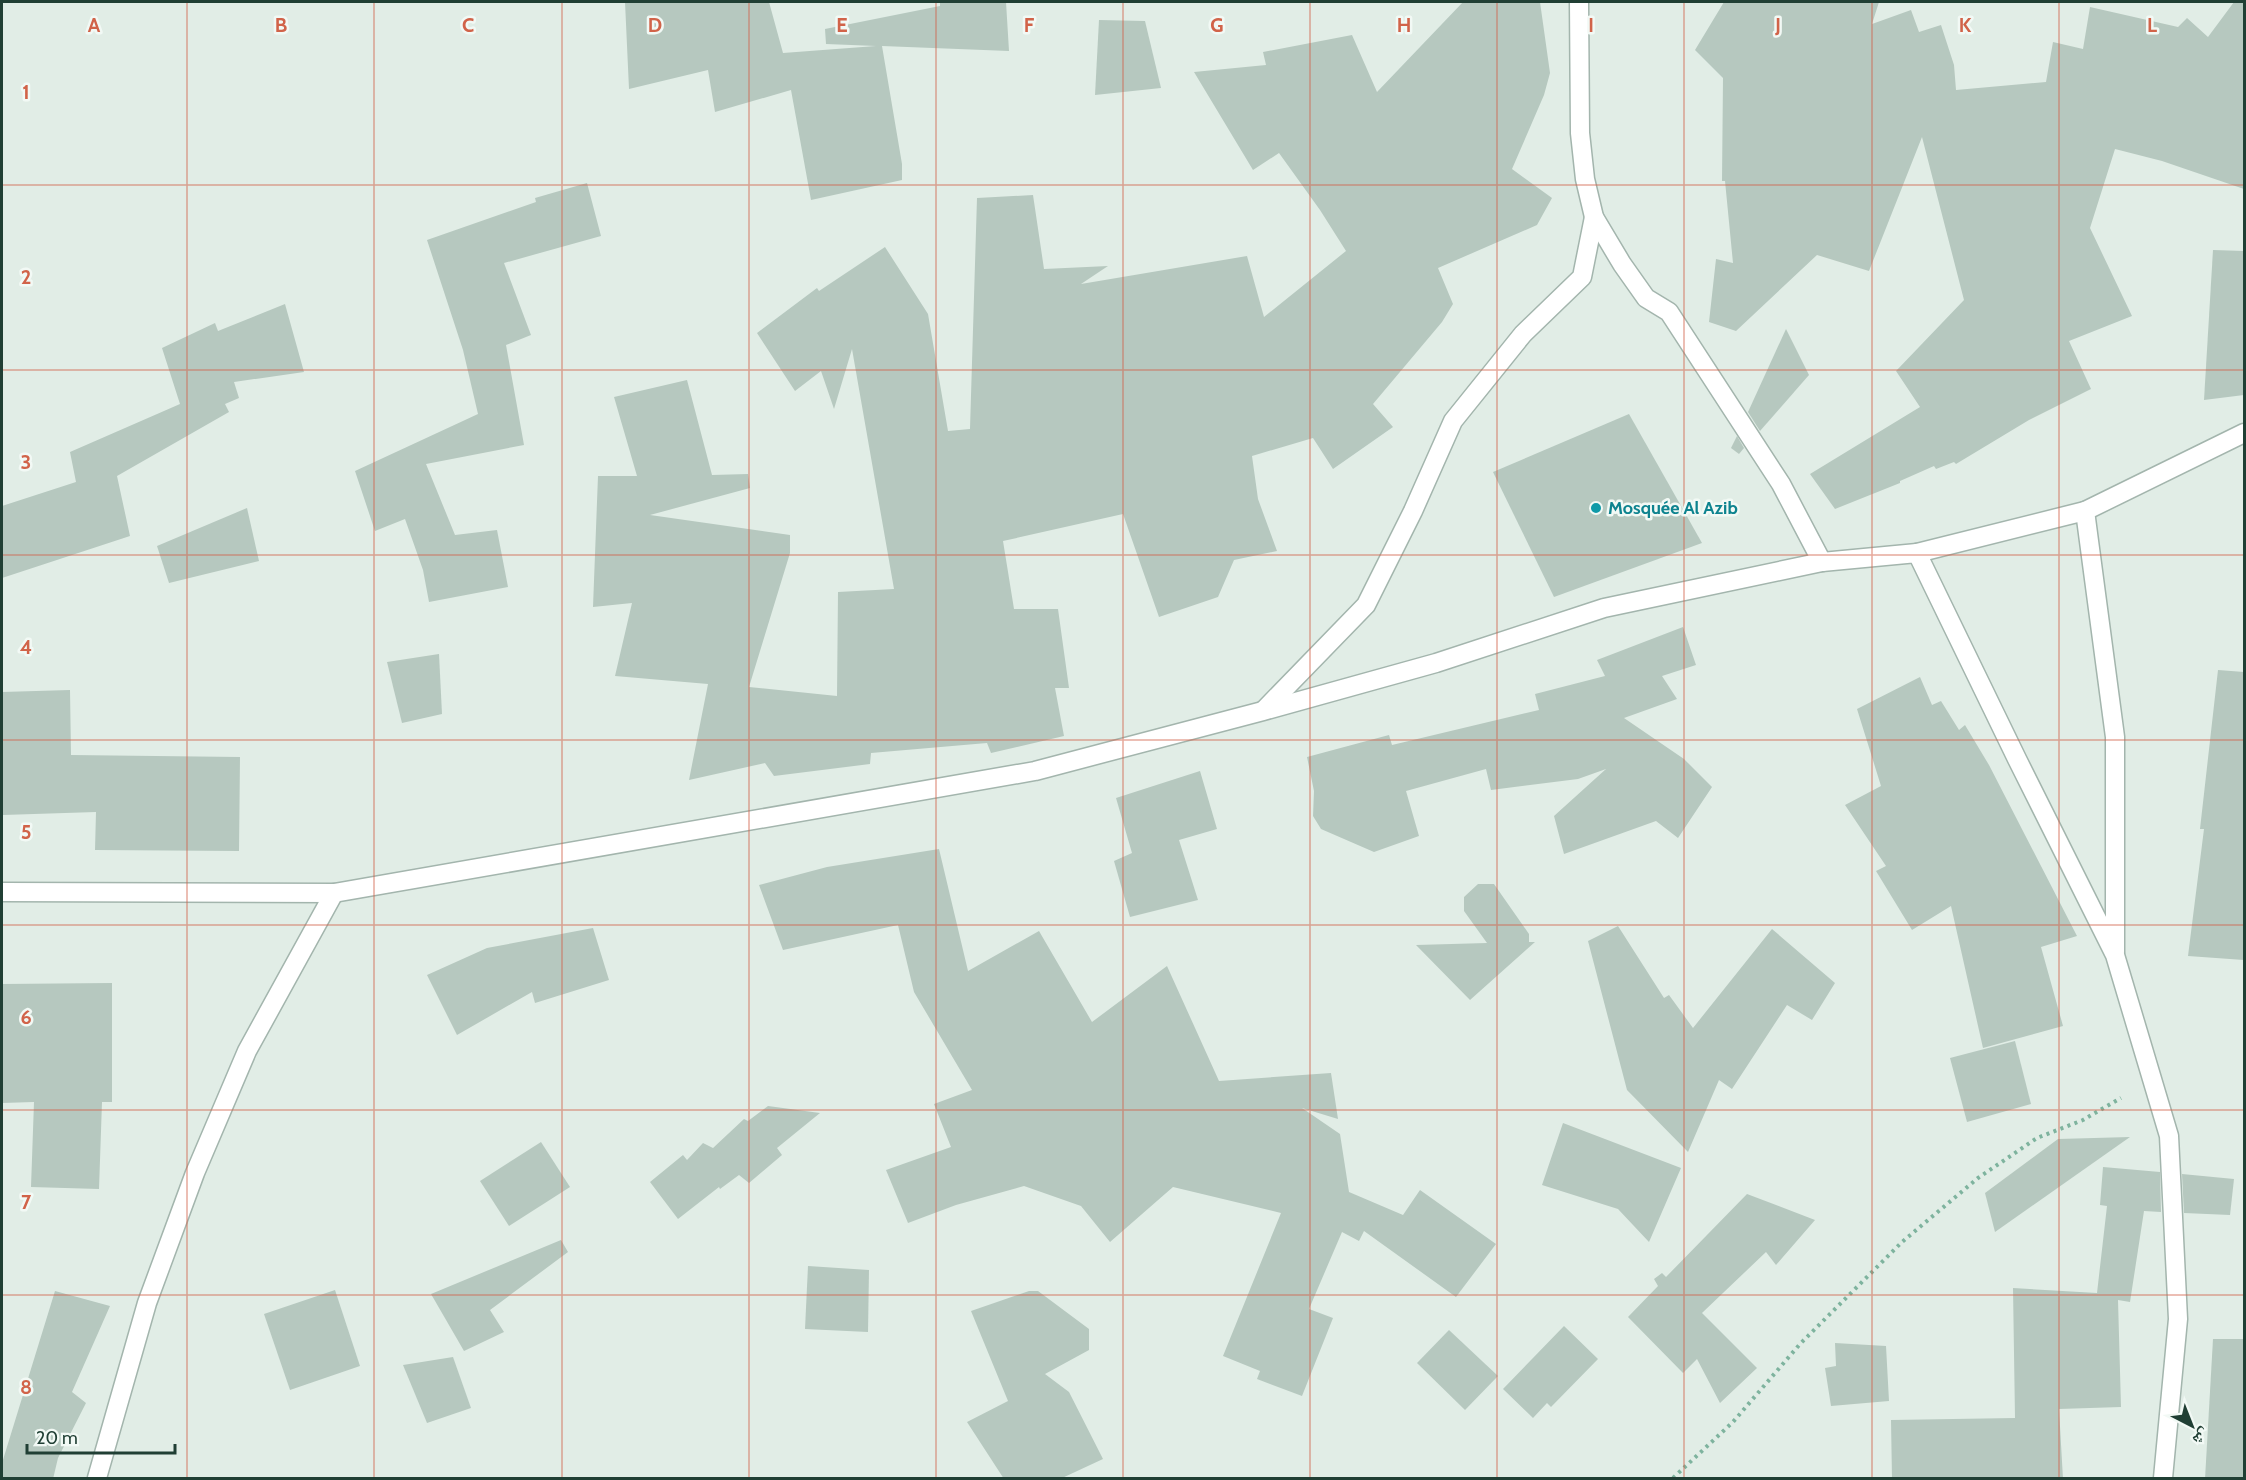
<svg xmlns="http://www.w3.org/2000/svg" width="2246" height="1480" viewBox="0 0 2246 1480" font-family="Cabin,'Noto Naskh Arabic',sans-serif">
	<rect width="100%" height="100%" fill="#e1ede6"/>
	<g fill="#b6c8bf">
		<path d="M 625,2 L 769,2 L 783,53 L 876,46 L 826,44 L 825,29 L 940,6 L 940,2 L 1006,2 L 1009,51 L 882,46 L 902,164 L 902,180 L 811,200 L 791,90 L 715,112 L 708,70 L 629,89 Z"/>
		<path d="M 1463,2 L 1540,2 L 1550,73 L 1544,95 L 1512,169 L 1552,198 L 1537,225 L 1438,268 L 1453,304 L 1442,322 L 1373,404 L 1393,427 L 1333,469 L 1313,438 L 1252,456 L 1258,499 L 1277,551 L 1234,560 L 1218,597 L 1159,617 L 1123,514 L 1003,541 L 1014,609 L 1058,609 L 1069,688 L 1055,688 L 1064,736 L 991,753 L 987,743 L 871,753 L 870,764 L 774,776 L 765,763 L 689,780 L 708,684 L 615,676 L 632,603 L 593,607 L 598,476 L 637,476 L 614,397 L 687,380 L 712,475 L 748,474 L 750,488 L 650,515 L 790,535 L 790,553 L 749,687 L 837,696 L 838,592 L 894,589 L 852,349 L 834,409 L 821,371 L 795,391 L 757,333 L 817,288 L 819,291 L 885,247 L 928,314 L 948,431 L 970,429 L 977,198 L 1033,195 L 1044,269 L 1108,266 L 1081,284 L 1247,256 L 1264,317 L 1346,251 L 1320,210 L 1279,153 L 1253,170 L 1194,72 L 1266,65 L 1263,52 L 1352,35 L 1377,92 Z"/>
		<path d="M 1724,2 L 1879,2 L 1872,24 L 1911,10 L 1919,32 L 1941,25 L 1954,65 L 1956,90 L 2046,82 L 2053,42 L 2083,49 L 2090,7 L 2178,27 L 2187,18 L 2208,37 L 2234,2 L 2244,2 L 2244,189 L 2162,161 L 2115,149 L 2090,228 L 2132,316 L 2069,341 L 2091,389 L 2029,420 L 1956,464 L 1954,462 L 1936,469 L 1934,466 L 1900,481 L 1900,483 L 1835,509 L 1810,474 L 1920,407 L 1896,371 L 1964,300 L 1922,137 L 1869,271 L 1817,255 L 1736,331 L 1709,322 L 1716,259 L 1733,263 L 1725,181 L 1722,181 L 1723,78 L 1695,50 Z"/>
		<path d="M 1099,20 L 1145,21 L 1161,88 L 1095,95 Z"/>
		<path d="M 587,183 L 601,236 L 504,263 L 531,335 L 506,345 L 524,445 L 426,464 L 455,535 L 497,530 L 508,587 L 429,602 L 423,570 L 405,519 L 375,531 L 355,471 L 478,414 L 463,350 L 427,240 L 536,202 L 535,198 Z"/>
		<path d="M 2213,250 L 2244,251 L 2244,395 L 2204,400 Z"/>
		<path d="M 285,304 L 304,372 L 234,382 L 239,398 L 225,404 L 229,412 L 117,476 L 130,536 L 2,578 L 2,506 L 76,482 L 70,452 L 180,404 L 162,348 L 215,323 L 218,331 Z"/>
		<path d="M 1786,329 L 1809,375 L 1760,431 L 1748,412 Z"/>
		<path d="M 1629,414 L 1702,543 L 1554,597 L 1493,472 Z"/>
		<path d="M 1737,436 L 1744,448 L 1739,454 L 1731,448 Z"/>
		<path d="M 247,508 L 259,561 L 169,583 L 157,546 Z"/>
		<path d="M 1683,627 L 1696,665 L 1662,676 L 1677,699 L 1624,718 L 1684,759 L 1712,787 L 1678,838 L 1656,821 L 1564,854 L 1554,816 L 1606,769 L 1578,779 L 1491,790 L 1486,769 L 1406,791 L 1419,836 L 1374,852 L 1321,829 L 1313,816 L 1314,791 L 1307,757 L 1389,735 L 1392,745 L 1539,710 L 1535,694 L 1605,676 L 1597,660 Z"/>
		<path d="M 439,654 L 442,714 L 402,723 L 387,662 Z"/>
		<path d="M 2218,670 L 2244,672 L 2244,960 L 2188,956 L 2204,829 L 2200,829 Z"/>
		<path d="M 1920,677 L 1932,705 L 1941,701 L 1959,730 L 1965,725 L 1989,765 L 2077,936 L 2041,947 L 2063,1026 L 1983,1048 L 1951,906 L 1912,930 L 1876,871 L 1886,866 L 1845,805 L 1881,786 L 1857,709 Z"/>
		<path d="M 70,690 L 71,755 L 240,757 L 239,851 L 95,850 L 96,812 L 3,815 L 2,692 Z"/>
		<path d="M 1200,771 L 1217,829 L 1179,840 L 1198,900 L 1130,917 L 1114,861 L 1132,853 L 1116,798 Z"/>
		<path d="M 939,849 L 968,971 L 1039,931 L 1092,1022 L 1167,966 L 1219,1081 L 1331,1073 L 1338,1119 L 1302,1108 L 1340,1134 L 1349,1192 L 1403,1215 L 1420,1190 L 1496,1244 L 1456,1297 L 1364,1231 L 1359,1241 L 1342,1232 L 1309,1309 L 1333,1318 L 1302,1396 L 1257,1379 L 1260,1371 L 1223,1356 L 1281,1213 L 1173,1187 L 1110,1242 L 1081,1206 L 1024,1186 L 956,1205 L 908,1223 L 886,1170 L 951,1147 L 934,1104 L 972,1090 L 914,992 L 898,925 L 783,950 L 759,885 L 827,867 Z"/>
		<path d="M 1478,884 L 1494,884 L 1529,934 L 1529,942 L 1535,942 L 1470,1000 L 1416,945 L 1487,943 L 1464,911 L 1464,897 Z"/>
		<path d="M 1618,926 L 1664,998 L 1669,995 L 1693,1028 L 1772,929 L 1835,983 L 1812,1020 L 1787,1005 L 1732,1089 L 1719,1080 L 1688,1152 L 1627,1090 L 1588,941 Z"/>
		<path d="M 593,928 L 609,980 L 535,1003 L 532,992 L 457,1035 L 427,975 L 487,948 Z"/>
		<path d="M 112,983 L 112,1102 L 102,1102 L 99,1189 L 31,1187 L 34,1102 L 2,1103 L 2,984 Z"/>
		<path d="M 2015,1041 L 2031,1104 L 1967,1122 L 1950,1058 Z"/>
		<path d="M 768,1106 L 820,1113 L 777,1148 L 782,1155 L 749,1183 L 739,1175 L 720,1189 L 719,1187 L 678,1219 L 650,1182 L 683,1155 L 687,1160 L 703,1143 L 713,1148 L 744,1119 L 748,1121 Z"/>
		<path d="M 1563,1123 L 1681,1168 L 1649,1242 L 1618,1209 L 1542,1185 Z"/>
		<path d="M 2130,1137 L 1995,1232 L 1985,1193 L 2058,1139 Z"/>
		<path d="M 541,1142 L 570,1187 L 509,1226 L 480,1181 Z"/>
		<path d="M 2103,1167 L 2160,1172 L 2161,1212 L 2144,1211 L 2130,1302 L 2118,1300 L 2121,1407 L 2059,1409 L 2063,1479 L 1892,1479 L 1891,1420 L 2015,1418 L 2013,1288 L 2097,1293 L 2107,1206 L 2100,1205 Z"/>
		<path d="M 2182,1174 L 2234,1179 L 2230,1215 L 2184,1213 Z"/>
		<path d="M 1747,1194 L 1815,1220 L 1776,1265 L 1766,1252 L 1702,1313 L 1757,1368 L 1720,1403 L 1697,1359 L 1683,1373 L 1628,1317 L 1658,1286 L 1654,1279 L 1662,1273 L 1666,1277 Z"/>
		<path d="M 561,1240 L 568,1252 L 490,1310 L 504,1332 L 464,1351 L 431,1294 Z"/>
		<path d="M 808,1266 L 869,1270 L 868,1332 L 805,1329 Z"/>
		<path d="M 335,1290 L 360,1366 L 290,1390 L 264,1314 Z"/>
		<path d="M 55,1291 L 110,1306 L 72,1392 L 86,1403 L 58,1458 L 53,1479 L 2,1479 L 2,1463 Z"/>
		<path d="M 1029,1291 L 1038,1291 L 1089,1329 L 1089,1350 L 1045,1374 L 1069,1392 L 1103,1459 L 1060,1479 L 1004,1479 L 967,1422 L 1008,1401 L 971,1311 Z"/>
		<path d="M 1564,1326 L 1598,1359 L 1551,1407 L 1547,1403 L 1533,1418 L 1503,1389 Z"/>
		<path d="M 1449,1330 L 1498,1376 L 1465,1410 L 1417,1363 Z"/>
		<path d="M 2213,1339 L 2244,1339 L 2244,1479 L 2205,1479 Z"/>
		<path d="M 1835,1343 L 1886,1346 L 1889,1401 L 1831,1406 L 1825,1368 L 1836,1366 Z"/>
		<path d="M 453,1357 L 471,1408 L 427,1423 L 403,1365 Z"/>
	</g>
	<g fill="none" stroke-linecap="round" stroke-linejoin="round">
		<defs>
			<g id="minor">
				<path d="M 1579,2 L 1580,133 L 1585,179 L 1594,217 L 1622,264 L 1646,298 L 1669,312 L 1781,484 L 1822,562"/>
				<path d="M 2085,511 L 2244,433"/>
				<path d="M 1917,553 L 2085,511 L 2115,737 L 2115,952"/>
				<path d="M 1265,709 L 1366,605 L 1413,511 L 1453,421 L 1523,334 L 1582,277 L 1594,217"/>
				<path d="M 2,892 L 334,893 L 1035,771 L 1263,711 L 1436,663 L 1604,608 L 1822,562 L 1917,553 L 2017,759 L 2115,955 L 2169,1136 L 2178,1319 L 2163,1478"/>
				<path d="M 97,1478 L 147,1303 L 195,1173 L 247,1051 L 334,893"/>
			</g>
		</defs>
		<use href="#minor" stroke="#a3b5ad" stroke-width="21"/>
		<path stroke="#7eb39e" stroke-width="4" stroke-dasharray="3 4.5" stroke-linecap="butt" d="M 1673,1478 L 1733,1422 L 1800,1344 L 1902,1242 L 1978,1178 L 2037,1138 L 2083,1120 L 2121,1098"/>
		<use href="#minor" stroke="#fff" stroke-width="18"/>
	</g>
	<path fill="none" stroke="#d16349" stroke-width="1.5" stroke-opacity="0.55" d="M 187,2 L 187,1478M 374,2 L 374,1478M 562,2 L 562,1478M 749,2 L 749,1478M 936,2 L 936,1478M 1123,2 L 1123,1478M 1310,2 L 1310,1478M 1497,2 L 1497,1478M 1684,2 L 1684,1478M 1872,2 L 1872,1478M 2059,2 L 2059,1478M 2,185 L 2244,185M 2,370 L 2244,370M 2,555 L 2244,555M 2,740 L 2244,740M 2,925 L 2244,925M 2,1110 L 2244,1110M 2,1295 L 2244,1295"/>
	<circle fill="#0f9aa8" stroke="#f2f9f5" stroke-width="2" cx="1596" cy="508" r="6"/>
	<g text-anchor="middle" stroke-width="5" stroke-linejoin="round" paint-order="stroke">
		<g font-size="18" font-weight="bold" fill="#0d838f" stroke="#f2f9f5" text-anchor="start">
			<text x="1608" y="514">Mosquée Al Azib</text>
		</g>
	</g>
	<g font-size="20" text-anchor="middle" font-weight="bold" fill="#d16349" stroke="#f2f9f5" stroke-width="5" stroke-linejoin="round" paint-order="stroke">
		<text x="94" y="32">A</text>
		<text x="281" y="32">B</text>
		<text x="468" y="32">C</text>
		<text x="655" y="32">D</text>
		<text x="842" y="32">E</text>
		<text x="1029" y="32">F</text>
		<text x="1217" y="32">G</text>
		<text x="1404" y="32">H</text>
		<text x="1591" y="32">I</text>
		<text x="1778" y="32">J</text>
		<text x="1965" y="32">K</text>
		<text x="2152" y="32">L</text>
		<text x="26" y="99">1</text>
		<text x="26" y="284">2</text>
		<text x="26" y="469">3</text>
		<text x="26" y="654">4</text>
		<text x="26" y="839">5</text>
		<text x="26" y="1024">6</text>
		<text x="26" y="1209">7</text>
		<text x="26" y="1394">8</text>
	</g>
	<rect width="2246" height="1480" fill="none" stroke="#203f34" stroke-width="6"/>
	<g transform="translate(2192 1426) rotate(138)" stroke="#f2f9f5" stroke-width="4.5" paint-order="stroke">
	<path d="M0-4.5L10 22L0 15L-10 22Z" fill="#203f34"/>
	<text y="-9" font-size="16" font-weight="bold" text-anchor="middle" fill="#203f34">ش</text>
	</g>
	<path d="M27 1444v9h148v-9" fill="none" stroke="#203f34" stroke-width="3"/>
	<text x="36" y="1444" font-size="18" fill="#203f34" stroke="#f2f9f5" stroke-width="4.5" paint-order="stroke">20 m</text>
</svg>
